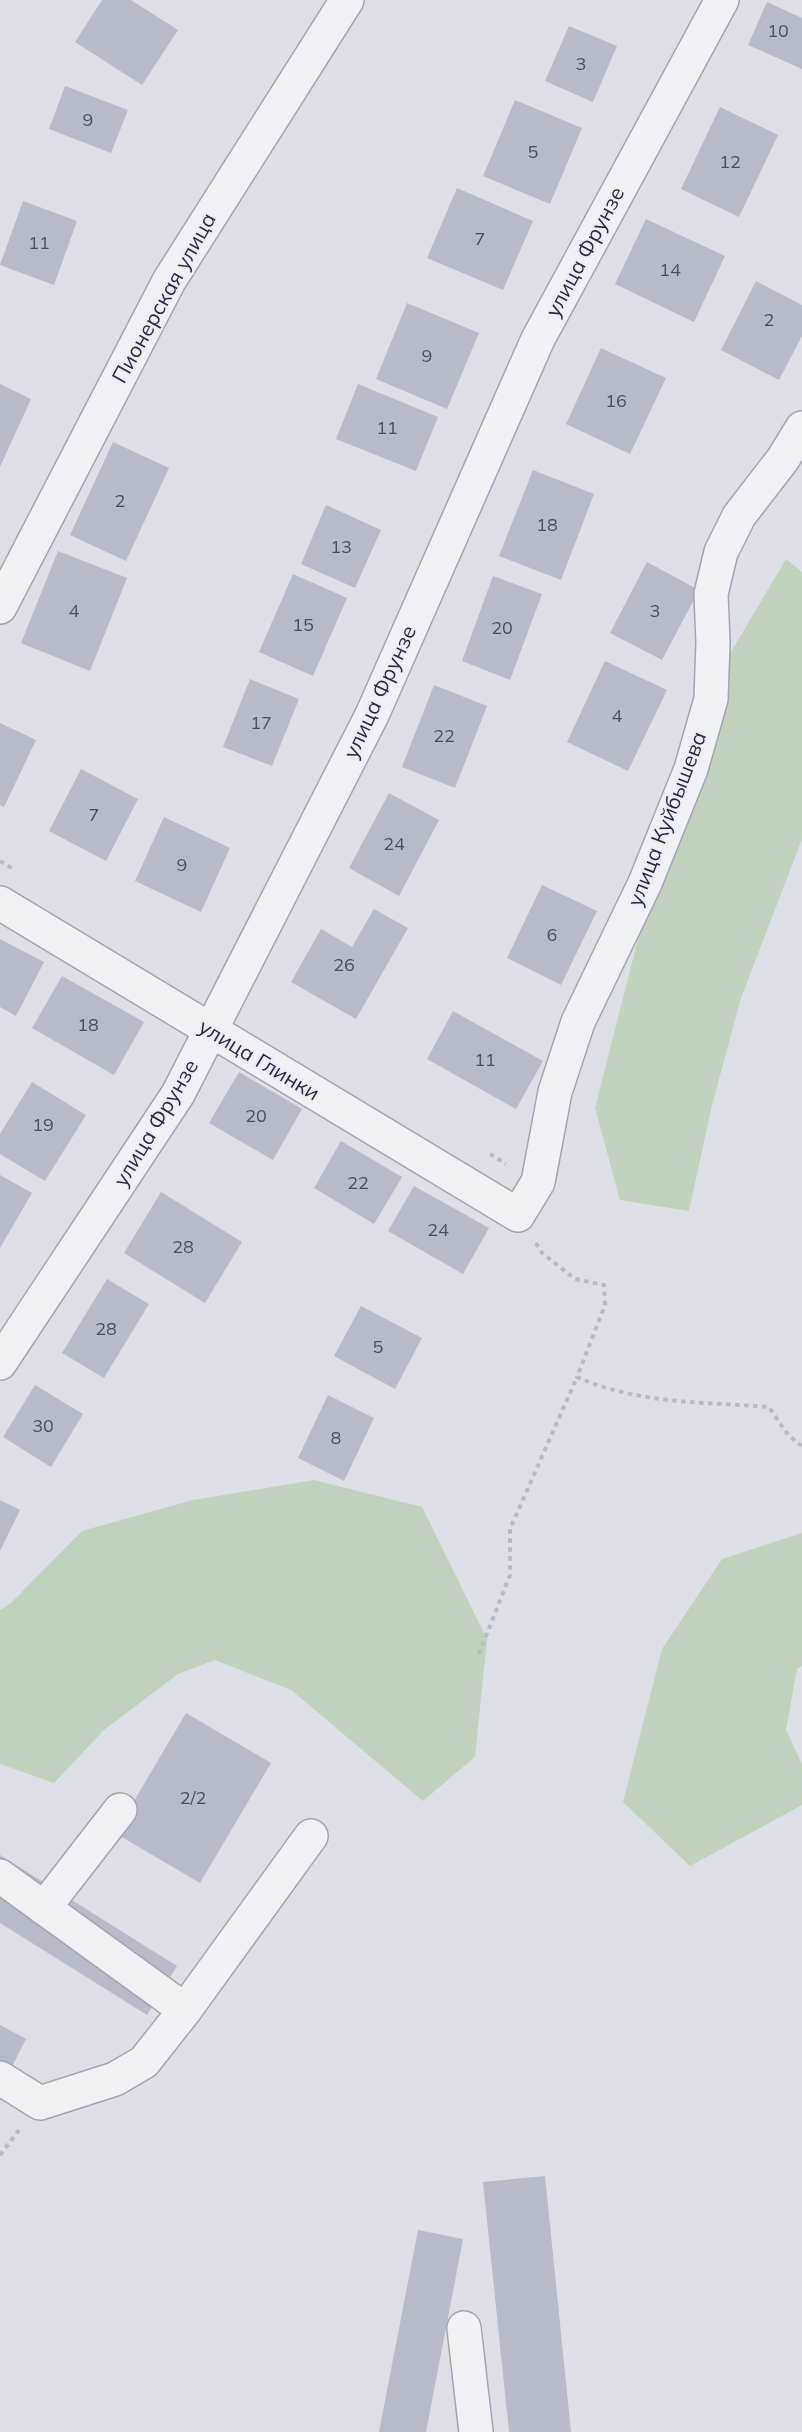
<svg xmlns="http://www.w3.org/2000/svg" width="802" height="2432" viewBox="0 0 802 2432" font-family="Mulish,sans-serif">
	<rect width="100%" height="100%" fill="#dddfe7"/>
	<g fill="#c0d1be">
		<path d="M 786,559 L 802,572 L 802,839 L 741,998 L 712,1105 L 689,1211 L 620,1200 L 595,1108 L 662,845 L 702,701 Z"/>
		<path d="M 314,1480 L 422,1507 L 487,1639 L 475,1757 L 423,1801 L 291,1690 L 215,1660 L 178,1674 L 104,1730 L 54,1783 L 0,1764 L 0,1610 L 11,1603 L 82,1531 L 193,1500 Z"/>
		<path d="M 802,1533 L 802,1666 L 797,1669 L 786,1730 L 802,1764 L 802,1805 L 690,1866 L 623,1802 L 662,1649 L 722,1559 Z"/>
	</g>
	<g fill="#b7bac7">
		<path d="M 102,0 L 131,0 L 178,30 L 142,85 L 75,42 Z"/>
		<path d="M 767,2 L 802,18 L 802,69 L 748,45 Z"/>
		<path d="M 569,26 L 617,46 L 593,102 L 545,81 Z"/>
		<path d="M 65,86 L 128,110 L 111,153 L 49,129 Z"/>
		<path d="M 515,100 L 582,128 L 550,204 L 483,176 Z"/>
		<path d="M 720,107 L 778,135 L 739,217 L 681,189 Z"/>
		<path d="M 457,188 L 533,221 L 503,290 L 427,258 Z"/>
		<path d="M 23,201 L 77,221 L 54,285 L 0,265 Z"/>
		<path d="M 646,219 L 725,256 L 694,322 L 615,284 Z"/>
		<path d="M 756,281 L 802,305 L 802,336 L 779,380 L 721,350 Z"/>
		<path d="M 407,303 L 479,333 L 447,409 L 376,379 Z"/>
		<path d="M 601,348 L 666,378 L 630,454 L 566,424 Z"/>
		<path d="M 0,384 L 31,399 L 0,467 Z"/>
		<path d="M 358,384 L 438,417 L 416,471 L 336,439 Z"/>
		<path d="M 113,442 L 169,468 L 126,561 L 70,535 Z"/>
		<path d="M 533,470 L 594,494 L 561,580 L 499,556 Z"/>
		<path d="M 326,505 L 381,530 L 355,588 L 301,564 Z"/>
		<path d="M 58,551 L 127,578 L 90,671 L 21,643 Z"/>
		<path d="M 647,562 L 699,590 L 662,660 L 610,633 Z"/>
		<path d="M 293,574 L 347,598 L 313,676 L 259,652 Z"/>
		<path d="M 493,576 L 542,594 L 510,680 L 462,661 Z"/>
		<path d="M 605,661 L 667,690 L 628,771 L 567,742 Z"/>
		<path d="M 250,679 L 299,699 L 272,766 L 223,747 Z"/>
		<path d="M 434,685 L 487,706 L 455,788 L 402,767 Z"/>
		<path d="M 0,723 L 36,740 L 4,807 L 0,805 Z"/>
		<path d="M 81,769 L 138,799 L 106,861 L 49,831 Z"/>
		<path d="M 389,793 L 439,820 L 399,896 L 349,868 Z"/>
		<path d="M 164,817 L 230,848 L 201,912 L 135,881 Z"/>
		<path d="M 542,885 L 597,911 L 561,985 L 507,958 Z"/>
		<path d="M 374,909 L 408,928 L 356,1019 L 291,982 L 321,929 L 352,947 Z"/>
		<path d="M 0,939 L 44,962 L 16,1016 L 0,1007 Z"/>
		<path d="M 62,976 L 144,1022 L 114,1075 L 32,1028 Z"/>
		<path d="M 453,1011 L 543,1061 L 516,1109 L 427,1059 Z"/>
		<path d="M 239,1072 L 302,1109 L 273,1160 L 209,1123 Z"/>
		<path d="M 32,1082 L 86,1115 L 45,1181 L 0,1154 L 0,1134 Z"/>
		<path d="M 341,1141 L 402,1177 L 374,1224 L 314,1188 Z"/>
		<path d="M 0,1175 L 32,1193 L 0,1248 Z"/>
		<path d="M 414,1186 L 489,1228 L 463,1274 L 388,1231 Z"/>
		<path d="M 161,1192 L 242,1242 L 205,1303 L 124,1253 Z"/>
		<path d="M 107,1279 L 149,1304 L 104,1378 L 62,1353 Z"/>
		<path d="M 361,1306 L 422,1338 L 395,1389 L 334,1356 Z"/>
		<path d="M 35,1385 L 83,1414 L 51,1467 L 3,1437 Z"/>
		<path d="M 328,1395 L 374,1418 L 344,1481 L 298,1458 Z"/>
		<path d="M 0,1500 L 20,1510 L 0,1551 Z"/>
		<path d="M 186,1713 L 271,1763 L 200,1883 L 115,1833 Z"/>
		<path d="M 0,1855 L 177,1966 L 147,2015 L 0,1923 Z"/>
		<path d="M 0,2025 L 26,2039 L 0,2090 Z"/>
		<path d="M 545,2176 L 571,2432 L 509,2432 L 483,2182 Z"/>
		<path d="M 418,2230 L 463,2239 L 426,2432 L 379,2432 Z"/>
	</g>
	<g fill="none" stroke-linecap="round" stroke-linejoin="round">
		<defs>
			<g id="minor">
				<path d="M 0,607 L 169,281 L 347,0"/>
				<path d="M 0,903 L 518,1215 L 538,1182 L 555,1092 L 578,1022 L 645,883 L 691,769 L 711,699 L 713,642 L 711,594 L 721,552 L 739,516 L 783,459 L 802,428"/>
				<path d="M 0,1363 L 178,1094 L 372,715 L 538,339 L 722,0"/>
				<path d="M 0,1876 L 185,2010 L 144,2062 L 115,2079 L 40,2103 L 0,2078"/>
				<path d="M 44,1908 L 120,1810"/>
				<path d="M 185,2010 L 311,1836"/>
				<path d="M 464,2328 L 476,2432"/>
			</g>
		</defs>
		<use href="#minor" stroke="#a2a5b1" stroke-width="36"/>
		<g stroke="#b7bac2" stroke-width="4" stroke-dasharray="4.5 4.5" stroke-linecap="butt">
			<path d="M 0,861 L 15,870"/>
			<path d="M 490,1154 L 506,1164"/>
			<path d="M 536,1243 L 542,1253 L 575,1279 L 604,1285 L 605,1305 L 577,1377 C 637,1404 704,1402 769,1407 L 788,1435 L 802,1446"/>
			<path d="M 479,1654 L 510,1575 L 510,1529 L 577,1377"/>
			<path d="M 0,2155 L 19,2130"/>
		</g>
		<use href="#minor" stroke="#f0f1f5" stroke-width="33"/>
	</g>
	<g text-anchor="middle" stroke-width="5" stroke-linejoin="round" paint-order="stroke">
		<g font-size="18" fill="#4a4f60">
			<text x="778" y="37">10</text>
			<text x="581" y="70">3</text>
			<text x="88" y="126">9</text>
			<text x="533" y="158">5</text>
			<text x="730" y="168">12</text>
			<text x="480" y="245">7</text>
			<text x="39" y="249">11</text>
			<text x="670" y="276">14</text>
			<text x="769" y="326">2</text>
			<text x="427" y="362">9</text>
			<text x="616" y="407">16</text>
			<text x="387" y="434">11</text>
			<text x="120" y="507">2</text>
			<text x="547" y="531">18</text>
			<text x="341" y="553">13</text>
			<text x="74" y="617">4</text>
			<text x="655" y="617">3</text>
			<text x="303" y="631">15</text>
			<text x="502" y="634">20</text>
			<text x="617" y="722">4</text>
			<text x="261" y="729">17</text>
			<text x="444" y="742">22</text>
			<text x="94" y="821">7</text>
			<text x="394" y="850">24</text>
			<text x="182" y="871">9</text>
			<text x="552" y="941">6</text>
			<text x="344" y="971">26</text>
			<text x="88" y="1031">18</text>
			<text x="485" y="1066">11</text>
			<text x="256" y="1122">20</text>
			<text x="43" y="1131">19</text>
			<text x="358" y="1189">22</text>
			<text x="438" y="1236">24</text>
			<text x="183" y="1253">28</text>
			<text x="106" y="1335">28</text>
			<text x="378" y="1353">5</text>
			<text x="43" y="1432">30</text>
			<text x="336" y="1444">8</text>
			<text x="193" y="1804">2/2</text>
		</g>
		<g font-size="21" fill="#262b3e" stroke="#eceef5">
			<text transform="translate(585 252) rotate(-62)" y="7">улица Фрунзе</text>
			<text transform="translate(164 298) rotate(-61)" y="7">Пионерская улица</text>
			<text transform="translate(380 692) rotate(-65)" y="7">улица Фрунзе</text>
			<text transform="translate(667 819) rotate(-69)" y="7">улица Куйбышева</text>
			<text transform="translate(259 1060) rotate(31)" y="7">улица Глинки</text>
			<text transform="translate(156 1123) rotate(-59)" y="7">улица Фрунзе</text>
		</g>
	</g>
</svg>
